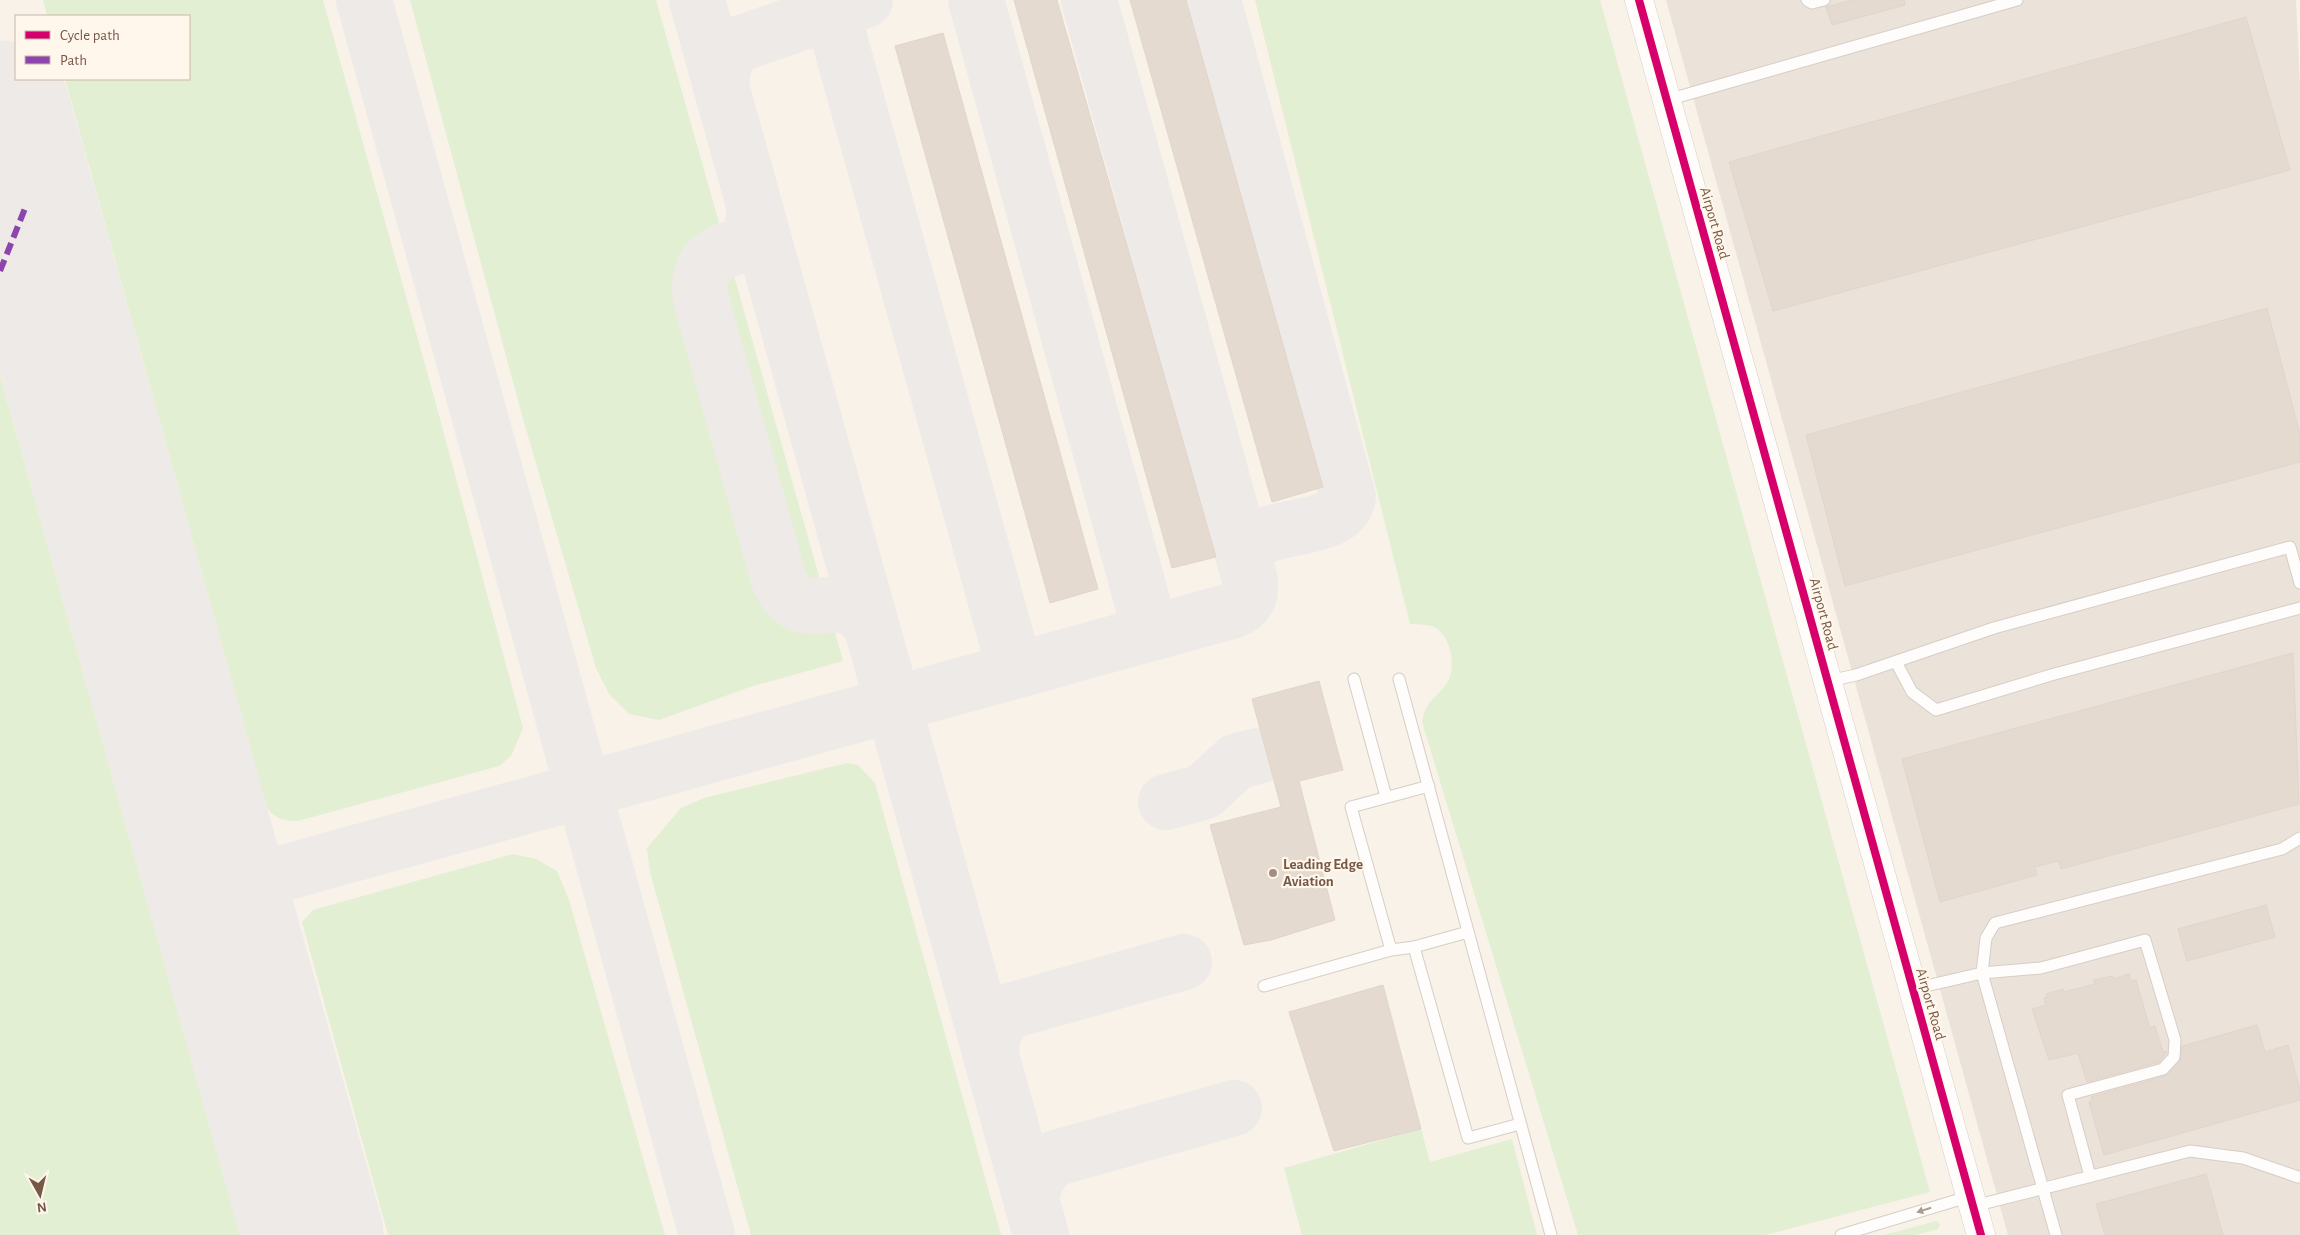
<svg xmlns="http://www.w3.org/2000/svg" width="2300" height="1235" viewBox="0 0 2300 1235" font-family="'Alegreya Sans',sans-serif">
	<rect width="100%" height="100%" fill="#f8f2e9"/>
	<path fill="#ebe2da" d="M 1666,0 L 2296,0 L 2300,87 L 2300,1235 L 2008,1235 Z"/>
	<g fill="#e3efd2">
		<path d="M 43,0 L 323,0 L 433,393 L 523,728 L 511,756 L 499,766 L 298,821 C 284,821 276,819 267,808 L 65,79 L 189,79 L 189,16 L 47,16 Z"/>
		<path d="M 410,0 L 656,0 L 843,661 L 750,687 L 659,720 L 629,714 L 609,694 L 596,668 L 523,419 Z"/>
		<path d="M 1255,0 L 1600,0 L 1930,1192 L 1766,1235 L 1578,1235 L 1422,722 C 1427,698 1435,700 1447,683 C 1457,668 1451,635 1434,627 C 1428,624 1417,625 1410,624 Z"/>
		<path d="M 0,375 L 240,1235 L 0,1235 Z"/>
		<path d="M 847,763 L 858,765 L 875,783 L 1001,1235 L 751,1235 L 650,872 L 647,848 L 681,808 L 704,798 Z"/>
		<path d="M 513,854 L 536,859 L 557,871 L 569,900 L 665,1235 L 388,1235 L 302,922 L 313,910 Z"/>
		<path d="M 1421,1129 L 1430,1162 L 1512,1139 L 1537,1235 L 1302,1235 L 1284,1168 Z"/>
		<path d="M 1936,1221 L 1940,1224 L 1938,1229 L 1916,1235 L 1884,1235 Z"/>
	</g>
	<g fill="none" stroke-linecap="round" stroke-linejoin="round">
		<g stroke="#eeeae7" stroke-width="56">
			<path d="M 364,0 L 707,1235"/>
			<path d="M 697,0 L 1041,1235"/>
			<path d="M 976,0 L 1143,604 C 1146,623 1142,632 1125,640"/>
			<path d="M 1213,0 L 1348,497 C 1339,542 1240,513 1246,565"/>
			<path d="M 804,21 L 826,20 L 838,34 L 1008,644 L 1008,662 L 995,675"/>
			<path d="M 721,87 C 722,69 724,56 739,44 L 865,0"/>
			<path d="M 755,208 C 754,222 751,238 738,246 C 732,249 725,250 720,253 C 698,264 697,286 703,307 L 777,573 C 798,641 843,573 872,629"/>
			<path d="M 1166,802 L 1203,792 L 1237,761 L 1258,756"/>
			<path d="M 198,823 C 217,867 224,882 275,874"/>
			<path d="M 237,964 C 232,928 223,898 262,879 L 1231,611 C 1248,605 1253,594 1249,576 L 1089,0"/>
			<path d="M 991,1056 C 990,1039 996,1021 1010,1011 L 1184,962"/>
			<path d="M 1032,1204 C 1031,1184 1039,1169 1056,1158 L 1234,1108"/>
		</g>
		<path stroke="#eeeae7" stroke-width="141" d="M 0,111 L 313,1235"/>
	</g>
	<g fill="#e5dad0" stroke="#e1d5cb">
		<path d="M 1014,0 L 1057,0 L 1216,557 L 1172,568 Z"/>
		<path d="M 1130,0 L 1186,0 L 1323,487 L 1272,502 Z"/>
		<path d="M 1852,0 L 1904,0 L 1905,5 L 1832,25 L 1826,7 Z"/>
		<path d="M 2246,17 L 2290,170 L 1773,311 L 1729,162 Z"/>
		<path d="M 943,33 L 1098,589 L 1050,603 L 895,46 Z"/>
		<path d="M 2267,308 L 2300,434 L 2300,462 L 1845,586 L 1806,435 Z"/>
		<path d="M 2293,653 L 2299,804 L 2061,869 L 2058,861 L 2035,867 L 2037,875 L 1940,902 L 1902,759 Z"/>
		<path d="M 1319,681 L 1343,770 L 1299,781 L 1335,920 L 1271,940 L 1244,945 L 1210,825 L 1281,807 L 1252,699 Z"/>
		<path d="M 2266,905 L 2275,937 L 2187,961 L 2178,929 Z"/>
		<path d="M 2129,974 L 2131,981 L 2136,980 L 2150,1028 L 2155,1026 L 2163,1052 L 2167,1051 L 2159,1062 L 2087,1082 L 2078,1053 L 2049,1060 L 2032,1009 L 2046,1005 L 2044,998 L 2047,997 L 2046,994 L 2063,989 L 2064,992 L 2095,984 L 2094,980 L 2112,976 L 2113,979 Z"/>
		<path d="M 1383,985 L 1421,1129 L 1334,1151 L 1289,1012 Z"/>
		<path d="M 2257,1025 L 2265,1052 L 2288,1045 L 2300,1090 L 2300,1100 L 2104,1155 L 2089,1102 L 2092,1101 L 2091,1097 L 2165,1076 L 2180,1062 L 2182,1046 Z"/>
		<path d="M 2206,1174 L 2223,1235 L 2105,1235 L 2096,1204 Z"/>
	</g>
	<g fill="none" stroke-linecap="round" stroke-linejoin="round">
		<defs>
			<g id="service">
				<path d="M 1807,0 L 1812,3 L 1824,0"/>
				<path d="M 1667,100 L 2017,0"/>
				<path d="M 1896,662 L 1912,692 L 1936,710 L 2051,675 L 2300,608"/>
				<path d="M 1354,679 L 1386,797"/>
				<path d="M 1399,679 L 1551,1235"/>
				<path d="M 1828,681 L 1856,675 L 1994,628 L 2290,547 L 2300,583"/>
				<path d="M 1414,947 L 1468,1138 L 1520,1124"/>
				<path d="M 1391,950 L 1351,807 L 1429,786"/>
				<path d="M 1264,986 L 1391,950 L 1414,947 L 1468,932"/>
				<path d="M 1913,989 L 1982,973 L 2056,1235"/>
				<path d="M 2090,1176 L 2068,1095 L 2163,1069 L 2174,1057 L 2175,1040 L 2145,940 L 2041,968 L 1982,973 L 1986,938 L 1995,923 L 2282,849 L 2300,838"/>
				<path d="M 1974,1206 L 2190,1151 L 2243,1158 L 2298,1177"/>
				<path d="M 1841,1235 L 1971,1196"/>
			</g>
			<path id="tertiary" d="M 1639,0 L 1981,1235"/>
		</defs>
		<use href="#service" stroke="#d6cec6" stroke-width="13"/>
		<use href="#tertiary" stroke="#d6cec6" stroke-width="29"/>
		<use href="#service" stroke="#fefdfc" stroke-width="11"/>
		<use href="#tertiary" stroke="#fefdfc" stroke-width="28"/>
		<path stroke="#8e44ad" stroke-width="6" stroke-dasharray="12 6" stroke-linecap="butt" d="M 0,271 L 26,206"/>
		<defs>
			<path id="cycleway" d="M 1639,0 L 1981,1235"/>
		</defs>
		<use href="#cycleway" stroke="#fff7eb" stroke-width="11"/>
		<use href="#cycleway" stroke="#d6006c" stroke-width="8"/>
	</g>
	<defs><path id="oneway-solid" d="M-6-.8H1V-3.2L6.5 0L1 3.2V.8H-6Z" transform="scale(1.25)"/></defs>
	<use fill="#ad9a8f" href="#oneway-solid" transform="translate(1924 1210) rotate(163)"/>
	<circle fill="#a48e80" stroke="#fff7eb" stroke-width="2" cx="1273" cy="873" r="5"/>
	<g text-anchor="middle" stroke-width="4.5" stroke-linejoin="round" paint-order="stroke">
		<g font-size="15" fill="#775847" stroke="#fff7eb">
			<text transform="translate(1715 223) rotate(74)" y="5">Airport Road</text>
			<text transform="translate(1824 614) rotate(75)" y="5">Airport Road</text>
			<text transform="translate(1931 1004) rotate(74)" y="5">Airport Road</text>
		</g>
		<g font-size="15" font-weight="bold" fill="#775847" stroke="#fff7eb" text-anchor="start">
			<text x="1283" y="869">Leading Edge<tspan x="1283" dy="17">Aviation</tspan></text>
		</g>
	</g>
	<rect x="15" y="15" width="175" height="65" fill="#fff7eb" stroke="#c9b7a9"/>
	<rect x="25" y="31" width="25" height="8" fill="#d6006c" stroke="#c9b7a9"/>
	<text x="60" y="40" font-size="15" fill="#775847">Cycle path</text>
	<rect x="25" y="56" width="25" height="8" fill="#8e44ad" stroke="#c9b7a9"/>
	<text x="60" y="65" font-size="15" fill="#775847">Path</text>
	<g transform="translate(40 1195) rotate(172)" stroke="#fff7eb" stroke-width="4" paint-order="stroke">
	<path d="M0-4L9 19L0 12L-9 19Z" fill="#775847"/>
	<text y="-8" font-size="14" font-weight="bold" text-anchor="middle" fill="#775847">N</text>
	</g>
</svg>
